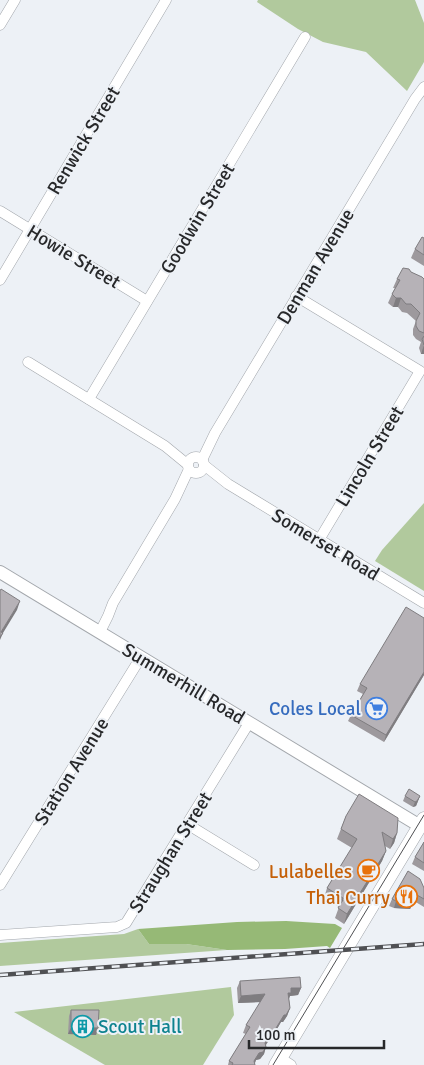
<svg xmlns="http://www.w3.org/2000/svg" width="424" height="1065" viewBox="0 0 424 1065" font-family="Signika,sans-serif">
	<rect width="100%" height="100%" fill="#edf1f6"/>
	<g fill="#b1c99d">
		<path d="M 258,0 L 415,0 L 424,23 L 424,62 L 407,91 L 366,52 L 323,42 L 298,29 L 257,2 Z"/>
		<path d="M 424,503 L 424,591 L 375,561 L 382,550 Z"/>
		<path d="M 138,929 L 149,944 L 186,944 L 227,950 L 0,966 L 0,943 L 124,934 Z"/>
		<path d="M 231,987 L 234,1015 L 203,1065 L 105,1065 L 14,1012 Z"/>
	</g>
	<path fill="#96b976" d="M 286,921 L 335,924 L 342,928 L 330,948 L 327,946 L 285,949 L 227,950 L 186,944 L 149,944 L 138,929 L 237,922 Z"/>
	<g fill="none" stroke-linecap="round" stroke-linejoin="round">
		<defs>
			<g id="minor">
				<path d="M 0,25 L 15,0"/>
				<path d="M 0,211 L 147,301"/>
				<path d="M 0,280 L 166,0"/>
				<path d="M 296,296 L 420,371 L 319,540"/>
				<path d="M 28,362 L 165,446 L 187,464"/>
				<path d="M 89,399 L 305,37"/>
				<circle cx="196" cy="465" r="8"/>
				<path d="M 202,460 L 215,433 L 415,99 L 424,87"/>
				<path d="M 204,465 L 228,484 L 424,603"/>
				<path d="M 100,632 L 108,616 L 113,603 L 175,499 L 189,469"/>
				<path d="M 187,824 L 254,865"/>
				<path d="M 0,885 L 141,657"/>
				<path d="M 0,935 L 117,927 L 126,923 L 249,723"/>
				<path d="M 280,1058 L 291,1065"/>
			</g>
			<path id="major" d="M 0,572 L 420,826"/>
			<path id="highway" d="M 276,1065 L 424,819"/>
		</defs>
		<use href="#minor" stroke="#a3a7ac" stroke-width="11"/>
		<use href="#major" stroke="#a3a7ac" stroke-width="14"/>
		<use href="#highway" stroke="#a3a7ac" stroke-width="15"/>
		<use href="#minor" stroke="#fff" stroke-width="10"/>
		<use href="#major" stroke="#fff" stroke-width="12"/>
		<use href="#highway" stroke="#fff" stroke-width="14"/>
		<path stroke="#4f5053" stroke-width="1" d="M 273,1065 L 424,815"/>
		<defs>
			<path id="rail" d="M 0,975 L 424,944"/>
		</defs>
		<use href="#rail" stroke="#4f5053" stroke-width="4.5"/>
		<use href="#rail" stroke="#edf1f6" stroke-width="2.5" stroke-dasharray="8" stroke-linecap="butt"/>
	</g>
	<g fill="#9d999d">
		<path d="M 424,238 L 424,266 L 411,258 L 415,249 Z"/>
		<path d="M 411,272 L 424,279 L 424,354 L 421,354 L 419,348 L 421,342 L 416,339 L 413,335 L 413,329 L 416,321 L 407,313 L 402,312 L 398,307 L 393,307 L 388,303 L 392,294 L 395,288 L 393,288 L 397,279 Z"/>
		<path d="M 424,675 L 384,742 L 348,721 L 351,715 L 363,694 L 357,691 L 360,684 Z"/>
		<path d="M 405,796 L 420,796 L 416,806 L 413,807 L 403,801 Z"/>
		<path d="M 346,816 L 397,833 L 394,843 L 390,849 L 385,846 L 386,851 L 382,861 L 344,924 L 335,918 L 339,907 L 324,898 L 327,888 L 352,848 L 337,839 Z"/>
		<path d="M 424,842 L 424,871 L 412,864 L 415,857 Z"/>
		<path d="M 408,871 L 424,899 L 424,907 L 414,901 L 410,909 L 394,908 L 389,906 L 392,899 Z"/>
		<path d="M 240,981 L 301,988 L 298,995 L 290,996 L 289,999 L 290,1008 L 287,1016 L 283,1022 L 281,1022 L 270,1041 L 269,1040 L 266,1045 L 264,1054 L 260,1059 L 256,1060 L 255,1063 L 255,1065 L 228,1065 L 229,1061 L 246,1034 L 243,1033 L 246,1025 L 261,1002 L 238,1003 L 237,988 Z"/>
		<path d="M 71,1010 L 98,1028 L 96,1035 L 68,1034 L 69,1016 Z"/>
	</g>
	<g fill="#7f7d80">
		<path d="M 396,298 L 401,298 L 398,307 L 393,307 Z"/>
		<path d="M 424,345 L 424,354 L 421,354 Z"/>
		<path d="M 20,601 L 17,610 L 3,633 L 0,640 L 0,635 L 1,632 Z"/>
		<path d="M 424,672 L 424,675 L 384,742 L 386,735 Z"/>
		<path d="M 420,796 L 416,806 L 413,807 L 415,802 Z"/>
		<path d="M 397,833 L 394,843 L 390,849 L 393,839 Z"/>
		<path d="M 386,851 L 382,861 L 344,924 L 347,914 Z"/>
		<path d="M 417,895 L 410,909 L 394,908 L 396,901 Z"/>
		<path d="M 291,988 L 301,988 L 298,995 L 290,996 L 288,1000 L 288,993 Z"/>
		<path d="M 265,994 L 263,1002 L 238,1003 L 241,996 Z"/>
		<path d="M 290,1008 L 287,1016 L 283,1022 L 281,1022 L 270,1041 L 273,1033 L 284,1015 Z"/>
		<path d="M 71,1027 L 98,1028 L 96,1035 L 68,1034 Z"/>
		<path d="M 271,1033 L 269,1040 L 262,1050 L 265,1043 Z"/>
		<path d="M 266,1047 L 264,1054 L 260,1059 L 256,1060 L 254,1065 L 254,1061 L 259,1053 Z"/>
	</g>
	<g fill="#b6b2b7" stroke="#7f7d80">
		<path d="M 422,237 L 424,238 L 424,255 L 415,249 Z"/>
		<path d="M 403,268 L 409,269 L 411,272 L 422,277 L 424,279 L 424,333 L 419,331 L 416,326 L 416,321 L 420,313 L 411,304 L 406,304 L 401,298 L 396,298 L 392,294 L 400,280 L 397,279 Z"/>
		<path d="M 424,336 L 424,345 L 422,339 Z"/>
		<path d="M 1,589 L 20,601 L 1,632 L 3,633 L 0,637 L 0,591 Z"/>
		<path d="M 406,607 L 424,618 L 424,672 L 386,735 L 351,715 L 367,688 L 360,684 Z"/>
		<path d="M 409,789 L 420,796 L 417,801 L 415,802 L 405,796 Z"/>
		<path d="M 359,794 L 398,818 L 397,833 L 393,839 L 382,832 L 386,851 L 347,914 L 338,908 L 343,900 L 342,900 L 343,898 L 327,888 L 357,839 L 341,829 L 346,816 Z"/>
		<path d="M 424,842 L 424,863 L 415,857 Z"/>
		<path d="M 408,871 L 420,879 L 424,888 L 424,899 L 417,895 L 412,902 L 396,901 L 392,899 Z"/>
		<path d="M 300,977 L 301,988 L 291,988 L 291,993 L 288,993 L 290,1008 L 286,1015 L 284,1015 L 273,1033 L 271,1033 L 265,1043 L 266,1047 L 263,1052 L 259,1053 L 254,1061 L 255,1065 L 232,1065 L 233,1063 L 229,1061 L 250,1027 L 246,1025 L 265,994 L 241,996 L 240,981 Z"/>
		<path d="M 71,1010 L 99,1010 L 98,1028 L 71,1027 Z"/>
	</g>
	<defs>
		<symbol id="supermarket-ring" viewBox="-11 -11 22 22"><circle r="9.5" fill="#edf1f6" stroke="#3f7fe0" stroke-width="1.5"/><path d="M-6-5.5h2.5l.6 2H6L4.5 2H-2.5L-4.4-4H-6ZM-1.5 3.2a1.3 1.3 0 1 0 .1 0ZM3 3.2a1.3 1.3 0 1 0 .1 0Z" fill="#3f7fe0"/></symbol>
		<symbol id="cafe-ring" viewBox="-11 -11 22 22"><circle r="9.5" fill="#edf1f6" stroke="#e8710a" stroke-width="1.5"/><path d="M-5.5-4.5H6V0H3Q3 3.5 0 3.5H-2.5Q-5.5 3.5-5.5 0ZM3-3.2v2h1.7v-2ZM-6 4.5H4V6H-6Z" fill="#e8710a"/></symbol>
		<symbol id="restaurant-ring" viewBox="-11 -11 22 22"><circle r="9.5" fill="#edf1f6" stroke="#e8710a" stroke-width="1.5"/><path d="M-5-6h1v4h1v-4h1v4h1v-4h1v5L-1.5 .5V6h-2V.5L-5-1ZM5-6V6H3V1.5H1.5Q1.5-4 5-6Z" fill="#e8710a"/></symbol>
		<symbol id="building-ring" viewBox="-11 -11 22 22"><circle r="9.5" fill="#edf1f6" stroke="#0f9aa8" stroke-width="1.5"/><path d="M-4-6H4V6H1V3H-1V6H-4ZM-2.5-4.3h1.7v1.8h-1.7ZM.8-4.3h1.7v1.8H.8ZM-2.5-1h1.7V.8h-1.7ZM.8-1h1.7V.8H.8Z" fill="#0f9aa8"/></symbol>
	</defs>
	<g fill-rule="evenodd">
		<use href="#supermarket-ring" x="364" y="696" width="25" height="25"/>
		<use href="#cafe-ring" x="356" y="858" width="25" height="25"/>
		<use href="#restaurant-ring" x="394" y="884" width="25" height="25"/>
		<use href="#building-ring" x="70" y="1014" width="25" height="25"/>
	</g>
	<g text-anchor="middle" stroke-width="4" stroke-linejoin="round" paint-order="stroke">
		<g font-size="19" fill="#27282a" stroke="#edf1f6">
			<text transform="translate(83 140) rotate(-59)" y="7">Renwick Street</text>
			<text transform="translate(197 218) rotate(-59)" y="7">Goodwin Street</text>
			<text transform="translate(74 256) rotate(31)" y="7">Howie Street</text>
			<text transform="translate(315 266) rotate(-59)" y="7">Denman Avenue</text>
			<text transform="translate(369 456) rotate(-59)" y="7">Lincoln Street</text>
			<text transform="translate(326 544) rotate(31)" y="7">Somerset Road</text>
			<text transform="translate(184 683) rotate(31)" y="7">Summerhill Road</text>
			<text transform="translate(71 771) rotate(-58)" y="7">Station Avenue</text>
			<text transform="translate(170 852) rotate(-58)" y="7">Straughan Street</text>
		</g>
		<g font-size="19" fill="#366cbe" stroke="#edf1f6" text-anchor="end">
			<text x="361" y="715">Coles Local</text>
		</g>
		<g font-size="19" fill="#c56008" stroke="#edf1f6" text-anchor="end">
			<text x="352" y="878">Lulabelles</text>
			<text x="390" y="904">Thai Curry</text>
		</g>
		<g font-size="19" fill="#0d838f" stroke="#edf1f6" text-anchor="start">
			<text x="98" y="1033">Scout Hall</text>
		</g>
	</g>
	<path d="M249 1040v8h135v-8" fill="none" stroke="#27282a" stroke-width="2.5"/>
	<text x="256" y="1040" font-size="15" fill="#27282a" stroke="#edf1f6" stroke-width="4" paint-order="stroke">100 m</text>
</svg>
